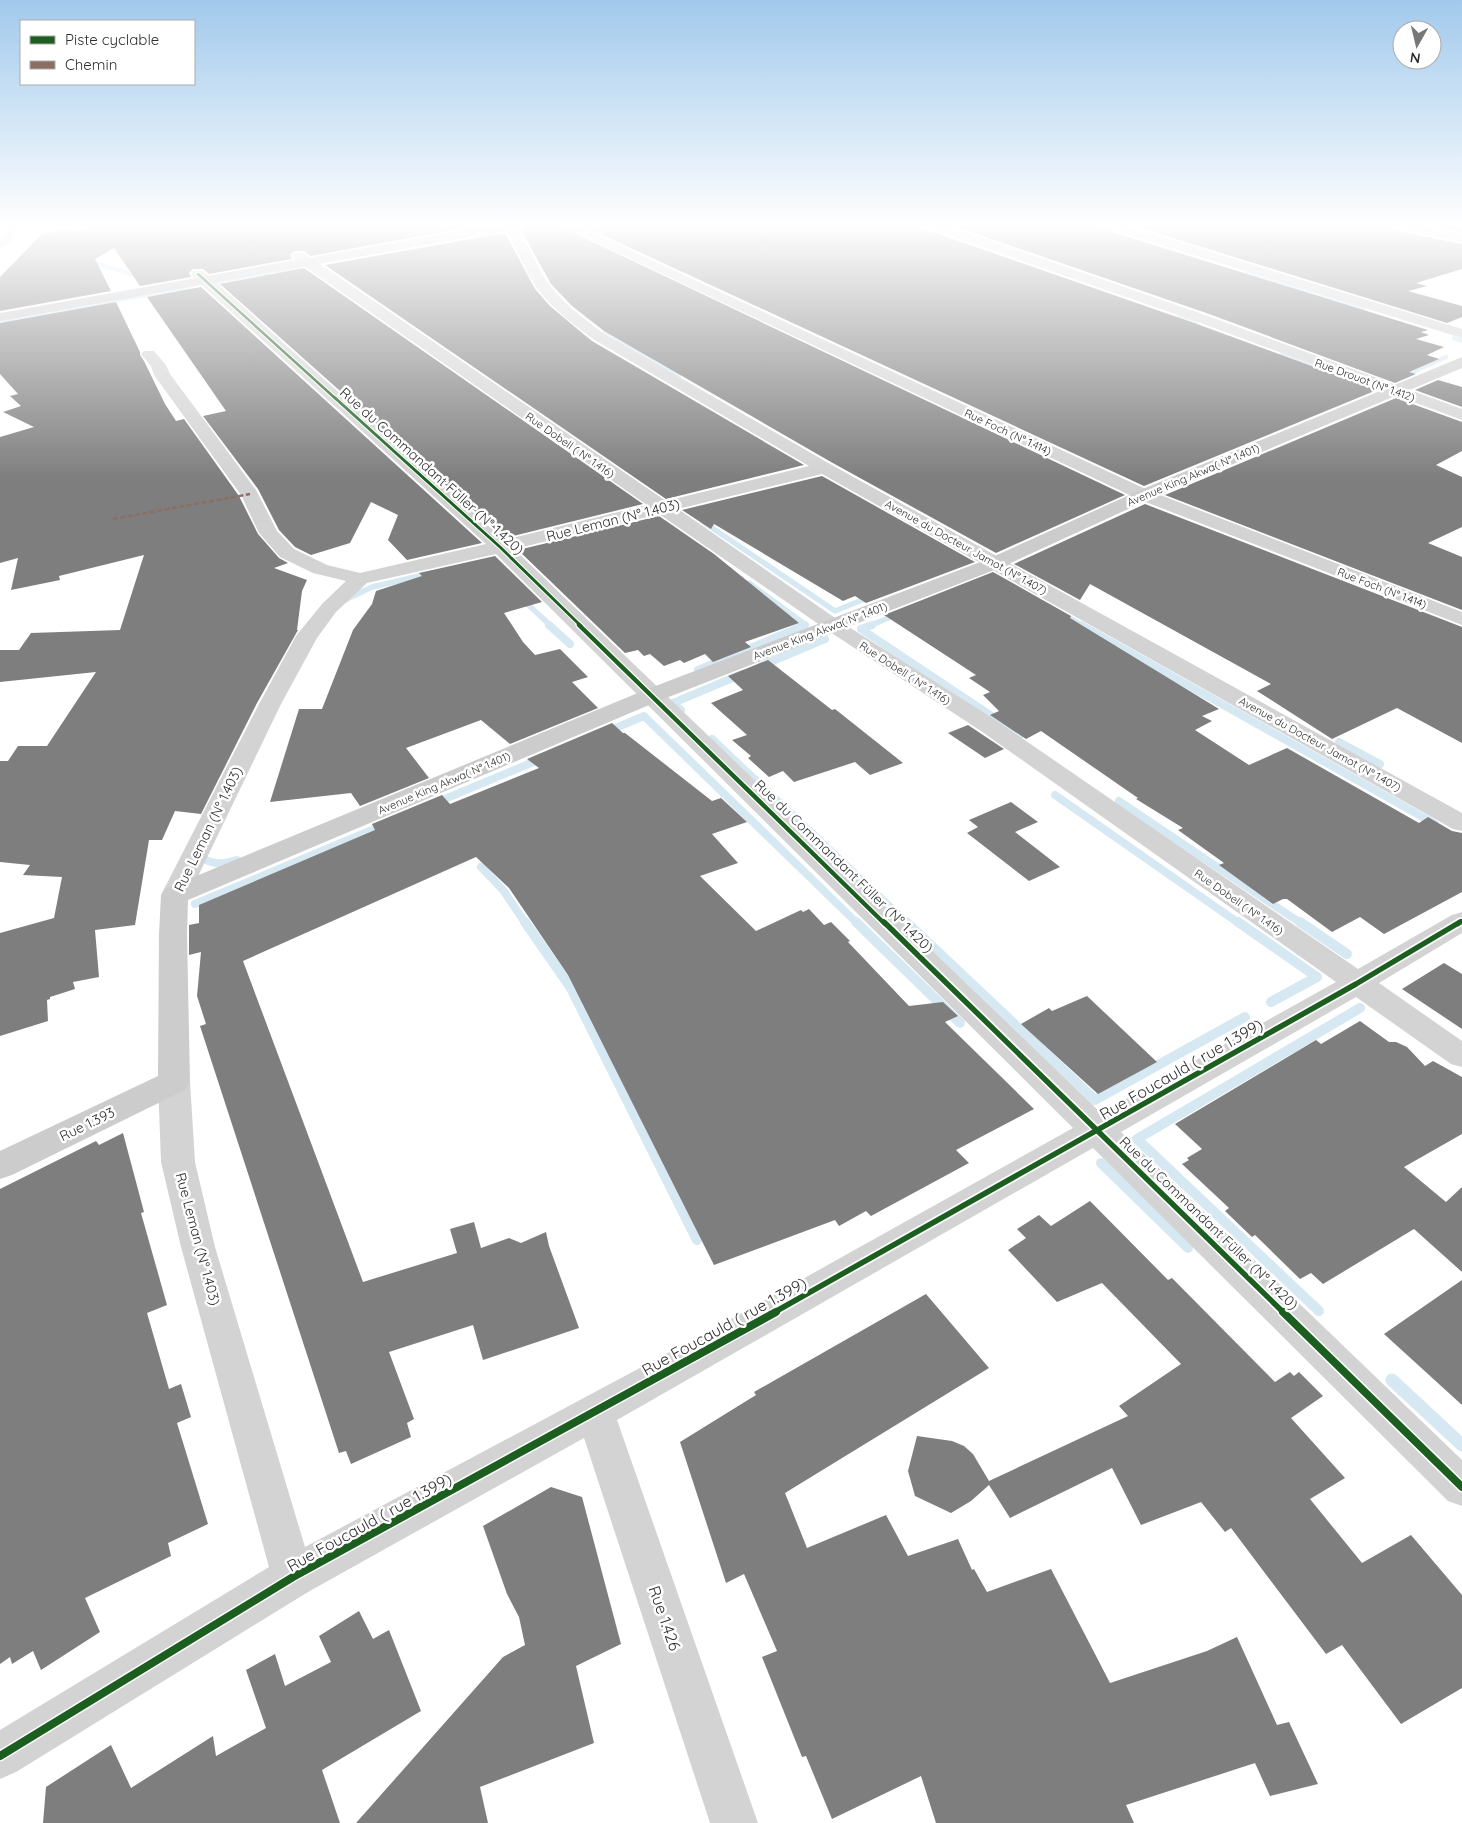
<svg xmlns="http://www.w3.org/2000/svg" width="1462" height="1823" viewBox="0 0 1462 1823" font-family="Quicksand,sans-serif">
	<rect width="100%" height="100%" fill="#fff"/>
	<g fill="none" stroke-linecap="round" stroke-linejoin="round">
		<g stroke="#d6e9f3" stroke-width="4.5">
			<path d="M 476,236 L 492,233 L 502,235"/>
			<path d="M 87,259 L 94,263 L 132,274"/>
			<path d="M 1247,273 L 1363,309"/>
			<path d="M 215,283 L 299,268"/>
			<path d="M 1179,317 L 1195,323"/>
			<path d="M 2,321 L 189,287"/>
			<path d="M 605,331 L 679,376"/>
			<path d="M 1454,338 L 1462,341"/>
			<path d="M 1282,355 L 1312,367"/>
			<path d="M 1401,377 L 1446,357"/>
		</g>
		<g stroke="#d6e9f3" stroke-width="5.5">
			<path d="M 702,521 L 835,611 L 872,596"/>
			<path d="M 749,583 L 806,625 L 804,626"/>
			<path d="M 521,598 L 551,626"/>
			<path d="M 345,600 L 372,587 L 432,573"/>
			<path d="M 1069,618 L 1083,626"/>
			<path d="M 869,626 L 898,614"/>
		</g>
		<g stroke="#d6e9f3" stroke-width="8">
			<path d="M 549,625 L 570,644"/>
			<path d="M 1081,625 L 1435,824"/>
			<path d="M 861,629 L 1020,735"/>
			<path d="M 861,629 L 872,625"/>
			<path d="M 761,666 L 825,639"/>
			<path d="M 698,670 L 805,625"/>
			<path d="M 681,710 L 673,703 L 742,674"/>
			<path d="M 606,732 L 644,716 L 858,924"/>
			<path d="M 712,739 L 908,924"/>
			<path d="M 1339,742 L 1380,764"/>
			<path d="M 1055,795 L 1240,924"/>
			<path d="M 1119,801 L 1302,924"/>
			<path d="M 435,803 L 543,758"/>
			<path d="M 203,851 L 204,859 C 215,865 225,864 237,860"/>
			<path d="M 481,867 L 503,890 L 526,924"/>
			<path d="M 195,904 L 384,825"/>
		</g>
		<g stroke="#d6e9f3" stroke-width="10">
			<path d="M 525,922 L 571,988 L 697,1240"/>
			<path d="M 856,922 L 960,1023"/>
			<path d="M 906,922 L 1095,1100 L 1245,1017"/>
			<path d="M 1238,922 L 1317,977 L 1271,1002"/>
			<path d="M 1300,922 L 1347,954"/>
			<path d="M 1101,1163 L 1188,1248"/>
			<path d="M 1319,1311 L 1137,1139 L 1360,1008"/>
		</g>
		<path stroke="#d6e9f3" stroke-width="13" d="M 1392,1380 L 1462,1445"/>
	</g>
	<g fill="#7e7e7e">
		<path d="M 97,224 L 486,224 L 311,256 L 304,251 L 294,251 L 290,255 L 292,259 L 209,274 L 203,269 L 193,269 L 189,273 L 191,277 L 140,286 L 114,248 L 95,259 L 111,291 L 0,311 L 0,277 L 41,235 L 58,230 L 79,231 Z"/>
		<path d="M 528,224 L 555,224 L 1125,495 L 996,553 L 831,462 L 604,331 L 572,306 L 551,284 L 521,230 Z"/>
		<path d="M 579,224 L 921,224 L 924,229 L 1197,324 L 1377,390 L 1144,486 Z"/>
		<path d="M 948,224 L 1099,224 L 1102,229 L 1428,330 L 1421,332 L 1429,335 L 1416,339 L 1444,347 L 1427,355 L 1439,359 L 1409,372 L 1416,374 L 1395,383 L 1209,314 Z"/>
		<path d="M 1128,224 L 1387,224 L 1395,230 L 1462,244 L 1462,269 L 1416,283 L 1427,286 L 1408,291 L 1462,306 L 1462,317 L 1447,323 Z"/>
		<path d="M 1424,224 L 1462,224 L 1462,232 Z"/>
		<path d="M 505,233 L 535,289 L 550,306 L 575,327 L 592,341 L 804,465 L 666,499 L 325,265 Z"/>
		<path d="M 304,268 L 643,504 L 505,538 L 220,284 Z"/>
		<path d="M 201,287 L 482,543 L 407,560 L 388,540 L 398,515 L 371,502 L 350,543 L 311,555 L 295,547 L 279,530 L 258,489 L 203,416 L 226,411 L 147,297 Z"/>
		<path d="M 116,302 L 140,352 L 140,355 L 144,361 L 165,404 L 176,421 L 184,419 L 239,496 L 258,534 L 279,558 L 288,563 L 274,568 L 307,580 L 302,591 L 297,630 L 298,630 L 257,703 L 201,814 L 175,811 L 162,840 L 149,840 L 135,925 L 95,930 L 99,977 L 73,982 L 75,989 L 50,997 L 50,999 L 47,1000 L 48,1021 L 0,1036 L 0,933 L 54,918 L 62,877 L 23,875 L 30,865 L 0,862 L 0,761 L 8,761 L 18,746 L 47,746 L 96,672 L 0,682 L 0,650 L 19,650 L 31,633 L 120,630 L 144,555 L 59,576 L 60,580 L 11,590 L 18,558 L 0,563 L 0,437 L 34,427 L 3,412 L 21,406 L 10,396 L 18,394 L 0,374 L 0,323 Z"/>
		<path d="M 1438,380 L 1462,387 L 1462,407 L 1415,390 Z"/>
		<path d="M 1396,398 L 1462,422 L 1462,451 L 1436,465 L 1462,477 L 1462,527 L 1428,543 L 1462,557 L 1462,610 L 1165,495 Z"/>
		<path d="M 822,476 L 975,562 L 866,603 L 855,596 L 843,601 L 714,524 L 711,529 L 682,510 Z"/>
		<path d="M 1145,504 L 1462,627 L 1462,743 L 1397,708 L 1332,739 L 1257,691 L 1271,684 L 1090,584 L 1080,600 L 1014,564 Z"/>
		<path d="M 659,516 L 714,554 L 799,623 L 745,642 L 751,647 L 713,662 L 705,654 L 684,663 L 680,660 L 664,666 L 650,654 L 644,656 L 638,650 L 625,653 L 518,550 Z"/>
		<path d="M 495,556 L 542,602 L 504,613 L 523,642 L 535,655 L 560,649 L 588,677 L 572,682 L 598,708 L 510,744 L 481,720 L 406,748 L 429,778 L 360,806 L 351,793 L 270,802 L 299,709 L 322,709 L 353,630 L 372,604 L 376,591 L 422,576 L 419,573 Z"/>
		<path d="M 993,572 L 1071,616 L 1070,618 L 1219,709 L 1202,716 L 1212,721 L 1195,730 L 1249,765 L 1287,748 L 1419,823 L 1428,817 L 1452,831 L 1462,833 L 1462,892 L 1384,934 L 1360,917 L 1332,932 L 1287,899 L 1283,899 L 1273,904 L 1219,865 L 1224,863 L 1178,830 L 1183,828 L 1136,799 L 1138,798 L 1041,731 L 1026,739 L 990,715 L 999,711 L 983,695 L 990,692 L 969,678 L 976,675 L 884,615 Z"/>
		<path d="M 768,660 L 832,710 L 835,709 L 903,763 L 870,775 L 855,762 L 794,782 L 783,771 L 769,777 L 748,758 L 751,756 L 732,740 L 747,735 L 711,703 L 743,690 L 728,676 Z"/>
		<path d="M 612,723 L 623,733 L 625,733 L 712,801 L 721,798 L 747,822 L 712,834 L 738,863 L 700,876 L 756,931 L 801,910 L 803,912 L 809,909 L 824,925 L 831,922 L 850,941 L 848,942 L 909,1006 L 943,1002 L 958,1016 L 945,1022 L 1034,1109 L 956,1150 L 969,1163 L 871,1216 L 866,1211 L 839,1226 L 835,1220 L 714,1265 L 568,975 L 509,888 L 476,857 L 243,961 L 363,1282 L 457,1253 L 450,1229 L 474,1222 L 481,1248 L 509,1238 L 521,1243 L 546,1232 L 549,1246 L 579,1328 L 483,1360 L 473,1325 L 389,1352 L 414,1419 L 407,1423 L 411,1437 L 351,1464 L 346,1451 L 339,1453 L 200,1026 L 206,1024 L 197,996 L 201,952 L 189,955 L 189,925 L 199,923 L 199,905 L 375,830 L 372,824 L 442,795 L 450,804 L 539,768 L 527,759 Z"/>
		<path d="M 968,725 L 1004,749 L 985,758 L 948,733 Z"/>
		<path d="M 1011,802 L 1038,822 L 1015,832 L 1060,867 L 1029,881 L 967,833 L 978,827 L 969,820 Z"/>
		<path d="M 1444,963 L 1462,974 L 1462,1029 L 1402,989 Z"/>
		<path d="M 1087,996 L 1157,1062 L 1098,1094 L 1021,1024 L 1049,1008 L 1052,1011 Z"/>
		<path d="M 1360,1021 L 1389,1042 L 1396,1042 L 1407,1047 L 1425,1066 L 1433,1061 L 1462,1077 L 1462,1134 L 1404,1167 L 1446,1202 L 1462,1187 L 1462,1272 L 1414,1229 L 1323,1284 L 1311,1273 L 1300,1279 L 1255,1235 L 1252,1237 L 1225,1211 L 1229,1208 L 1182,1164 L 1189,1160 L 1187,1158 L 1202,1149 L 1175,1124 L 1316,1040 L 1321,1044 Z"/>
		<path d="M 123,1133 L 144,1212 L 141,1213 L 167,1305 L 147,1313 L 169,1389 L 181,1384 L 191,1417 L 177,1423 L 208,1524 L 168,1543 L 171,1556 L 85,1598 L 100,1632 L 41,1670 L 33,1651 L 12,1664 L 10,1657 L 0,1664 L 0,1189 L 96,1141 L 99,1145 Z"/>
		<path d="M 1090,1201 L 1168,1280 L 1172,1278 L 1275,1382 L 1290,1372 L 1294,1376 L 1299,1372 L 1323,1396 L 1291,1418 L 1345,1478 L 1310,1499 L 1362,1563 L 1411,1535 L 1462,1595 L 1462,1688 L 1401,1724 L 1342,1645 L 1326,1654 L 1231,1528 L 1225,1532 L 1201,1502 L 1141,1525 L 1112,1468 L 1010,1518 L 989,1485 L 971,1501 L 951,1513 L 915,1496 L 908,1471 L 917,1436 L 952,1441 L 964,1446 L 973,1454 L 989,1481 L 1128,1416 L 1119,1406 L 1181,1364 L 1102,1283 L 1057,1302 L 1008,1250 L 1026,1238 L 1017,1229 L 1039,1215 L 1051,1226 Z"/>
		<path d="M 1462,1280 L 1462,1405 L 1384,1334 Z"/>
		<path d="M 926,1294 L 989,1368 L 785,1493 L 807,1548 L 886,1515 L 908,1556 L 958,1539 L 972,1570 L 974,1569 L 987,1592 L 1051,1569 L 1110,1683 L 1207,1651 L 1237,1637 L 1277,1725 L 1289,1722 L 1318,1784 L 1270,1796 L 1255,1763 L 1126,1805 L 1134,1823 L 936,1823 L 921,1776 L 832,1819 L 806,1756 L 802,1757 L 762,1657 L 777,1651 L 744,1574 L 726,1583 L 680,1442 L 756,1395 L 754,1392 Z"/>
		<path d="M 551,1487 L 582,1497 L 621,1644 L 576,1666 L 594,1743 L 480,1787 L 488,1823 L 356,1823 L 503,1657 L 525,1645 L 519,1617 L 507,1594 L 483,1526 Z"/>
		<path d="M 359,1611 L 373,1639 L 389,1630 L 421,1711 L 322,1770 L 340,1823 L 43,1823 L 46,1787 L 111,1745 L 131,1788 L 213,1736 L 216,1756 L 266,1728 L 246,1670 L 275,1654 L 285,1686 L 331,1662 L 319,1636 Z"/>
	</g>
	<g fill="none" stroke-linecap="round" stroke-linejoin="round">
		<g fill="#d3d3d3" fill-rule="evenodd">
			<path d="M 8,224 L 20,224 C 18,236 11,245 0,248 L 0,238 L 5,234 Z"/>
			<path d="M 506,224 L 514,224 L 518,229 C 528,244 534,262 544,277 C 558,300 582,317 603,333 L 830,464 L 1462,813 L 1462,831 L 1453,829 L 822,474 L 678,509 L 841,622 L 997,721 L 1358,969 L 1452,915 L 1462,912 L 1462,933 L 1379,983 L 1462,1041 L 1462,1067 L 1451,1064 L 1356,997 L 1121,1132 L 1462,1460 L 1462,1506 L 1448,1501 L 1093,1148 L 617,1420 L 758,1823 L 710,1823 L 584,1438 L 308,1592 L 16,1772 L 0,1779 L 0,1730 L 269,1567 L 181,1247 L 161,1162 L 158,1082 L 163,1074 L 174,1070 L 185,1074 L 190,1082 L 195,1162 L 215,1247 L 305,1547 L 722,1324 L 1073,1128 L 496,554 L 367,583 L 336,612 L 317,638 L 281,704 L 189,895 L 185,901 L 175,904 L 165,901 L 161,895 L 259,704 L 296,636 L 322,604 L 346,581 L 313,573 L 280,557 L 259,533 L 241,495 L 154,375 L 151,366 L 141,354 L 144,351 L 154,351 L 166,365 L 170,374 L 256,490 L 277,531 L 294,549 L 327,565 L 360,573 L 486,544 L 193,277 L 191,274 L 193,271 L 203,271 L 504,540 L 647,505 L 294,259 L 292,256 L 294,253 L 304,253 L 666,501 L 809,466 L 593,339 C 570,322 546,304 531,279 C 521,262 515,243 504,227 ZM 659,514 L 827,630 L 981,731 L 1336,982 L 1101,1113 L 514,549 Z"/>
			<path d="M 557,224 L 574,224 L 1150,491 L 1462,612 L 1462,625 L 1138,499 Z"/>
			<path d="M 923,224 L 942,224 L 1208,316 L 1462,409 L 1462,420 L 1198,322 L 925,227 Z"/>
			<path d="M 1101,224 L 1121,224 L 1462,329 L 1462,338 L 1103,227 Z"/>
			<path d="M 1389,224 L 1414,224 L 1462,234 L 1462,242 L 1395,228 Z"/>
		</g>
		<path fill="#ccc" fill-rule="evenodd" d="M 1462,357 L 1462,368 L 1150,499 L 1002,567 L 661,700 L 188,900 L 187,934 L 190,1082 L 185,1090 L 12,1175 L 0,1179 L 0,1151 L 158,1076 L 159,934 L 161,895 L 165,889 L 645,690 L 988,559 L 1138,491 Z"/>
		<path fill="#c6c6c6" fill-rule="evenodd" d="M 498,224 L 526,224 L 520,228 L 0,321 L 0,313 Z"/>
		<path stroke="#8d6e63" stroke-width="2.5" stroke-dasharray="5 2.5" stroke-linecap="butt" d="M 113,519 L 250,494"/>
		<defs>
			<path id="cycleway-far4" d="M 198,274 L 336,399"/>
			<path id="cycleway-far3" d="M 334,397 L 500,547 L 581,626"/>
			<g id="cycleway-far2">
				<path d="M 579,625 L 885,924"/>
				<path d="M 1458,924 L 1462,921"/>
			</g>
			<g id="cycleway-far1">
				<path d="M 884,922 L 1284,1313"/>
				<path d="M 773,1313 L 1356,984 L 1460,922"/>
			</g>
			<g id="cycleway">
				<path d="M 1283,1312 L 1462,1487"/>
				<path d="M 0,1756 L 293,1577 L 776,1312"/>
			</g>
		</defs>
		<use href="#cycleway-far4" stroke="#fff" stroke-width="4.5"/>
		<use href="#cycleway-far3" stroke="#fff" stroke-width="5"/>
		<use href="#cycleway-far2" stroke="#fff" stroke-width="7"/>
		<use href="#cycleway-far1" stroke="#fff" stroke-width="9"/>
		<use href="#cycleway" stroke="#fff" stroke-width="11"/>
		<use href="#cycleway-far4" stroke="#1b5e20" stroke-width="2.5"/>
		<use href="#cycleway-far3" stroke="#1b5e20" stroke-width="3"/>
		<use href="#cycleway-far2" stroke="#1b5e20" stroke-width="4.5"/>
		<use href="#cycleway-far1" stroke="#1b5e20" stroke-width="5.5"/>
		<use href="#cycleway" stroke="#1b5e20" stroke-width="8"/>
	</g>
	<linearGradient id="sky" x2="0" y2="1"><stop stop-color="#a1c9ec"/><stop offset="0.47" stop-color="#fff"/><stop offset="1" stop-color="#fff" stop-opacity="0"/></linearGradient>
	<rect width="1462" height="479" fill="url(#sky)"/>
	<g text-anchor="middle" stroke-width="5" stroke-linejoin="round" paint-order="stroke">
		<g font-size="11" fill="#2e2e2e" stroke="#fff">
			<text transform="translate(1365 380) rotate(20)" y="4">Rue Drouot (N° 1.412)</text>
			<text transform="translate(1008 432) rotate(25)" y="4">Rue Foch (N° 1.414)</text>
			<text transform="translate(570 445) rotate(35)" y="4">Rue Dobell ( N° 1.416)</text>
			<text transform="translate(1193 475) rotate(-23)" y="4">Avenue King Akwa( N° 1.401)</text>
			<text transform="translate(966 547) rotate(29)" y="4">Avenue du Docteur Jamot (N° 1.407)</text>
			<text transform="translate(1382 588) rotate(21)" y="4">Rue Foch (N° 1.414)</text>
			<text transform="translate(820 631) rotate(-21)" y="4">Avenue King Akwa( N° 1.401)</text>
			<text transform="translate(905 673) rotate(33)" y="4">Rue Dobell ( N° 1.416)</text>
			<text transform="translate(1320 744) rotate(29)" y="4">Avenue du Docteur Jamot (N° 1.407)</text>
			<text transform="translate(444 783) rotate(-23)" y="4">Avenue King Akwa( N° 1.401)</text>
			<text transform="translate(1239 902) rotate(35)" y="4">Rue Dobell ( N° 1.416)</text>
		</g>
		<g font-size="14" fill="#2e2e2e" stroke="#fff">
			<text transform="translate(432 471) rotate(42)" y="5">Rue du Commandant Füller (N° 1.420)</text>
			<text transform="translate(613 520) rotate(-14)" y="5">Rue Leman (N° 1.403)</text>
			<text transform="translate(208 829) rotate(-64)" y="5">Rue Leman (N° 1.403)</text>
			<text transform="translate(844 866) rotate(44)" y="5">Rue du Commandant Füller (N° 1.420)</text>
			<text transform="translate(87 1124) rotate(-26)" y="5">Rue 1.393</text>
			<text transform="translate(1209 1223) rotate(44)" y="5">Rue du Commandant Füller (N° 1.420)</text>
			<text transform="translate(198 1239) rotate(75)" y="5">Rue Leman (N° 1.403)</text>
		</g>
		<g font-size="16" fill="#2e2e2e" stroke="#fff">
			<text transform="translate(1181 1069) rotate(-30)" y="6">Rue Foucauld ( rue 1.399)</text>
			<text transform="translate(724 1326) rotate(-29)" y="6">Rue Foucauld ( rue 1.399)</text>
			<text transform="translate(369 1522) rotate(-29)" y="6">Rue Foucauld ( rue 1.399)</text>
			<text transform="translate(665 1618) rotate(71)" y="6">Rue 1.426</text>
		</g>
	</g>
	<rect x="20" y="20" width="175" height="65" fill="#ffffff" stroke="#ababab"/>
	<rect x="30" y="36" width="25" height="8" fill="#1b5e20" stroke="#ababab"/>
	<text x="65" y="45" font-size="15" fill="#2e2e2e">Piste cyclable</text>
	<rect x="30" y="61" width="25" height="8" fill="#8d6e63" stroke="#ababab"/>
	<text x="65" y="70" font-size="15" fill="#2e2e2e">Chemin</text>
	<g transform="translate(1417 45) rotate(188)"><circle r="24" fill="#ffffff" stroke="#ababab"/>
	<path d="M0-4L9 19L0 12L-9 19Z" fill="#777777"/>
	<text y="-8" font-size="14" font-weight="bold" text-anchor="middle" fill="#2e2e2e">N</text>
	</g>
</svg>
